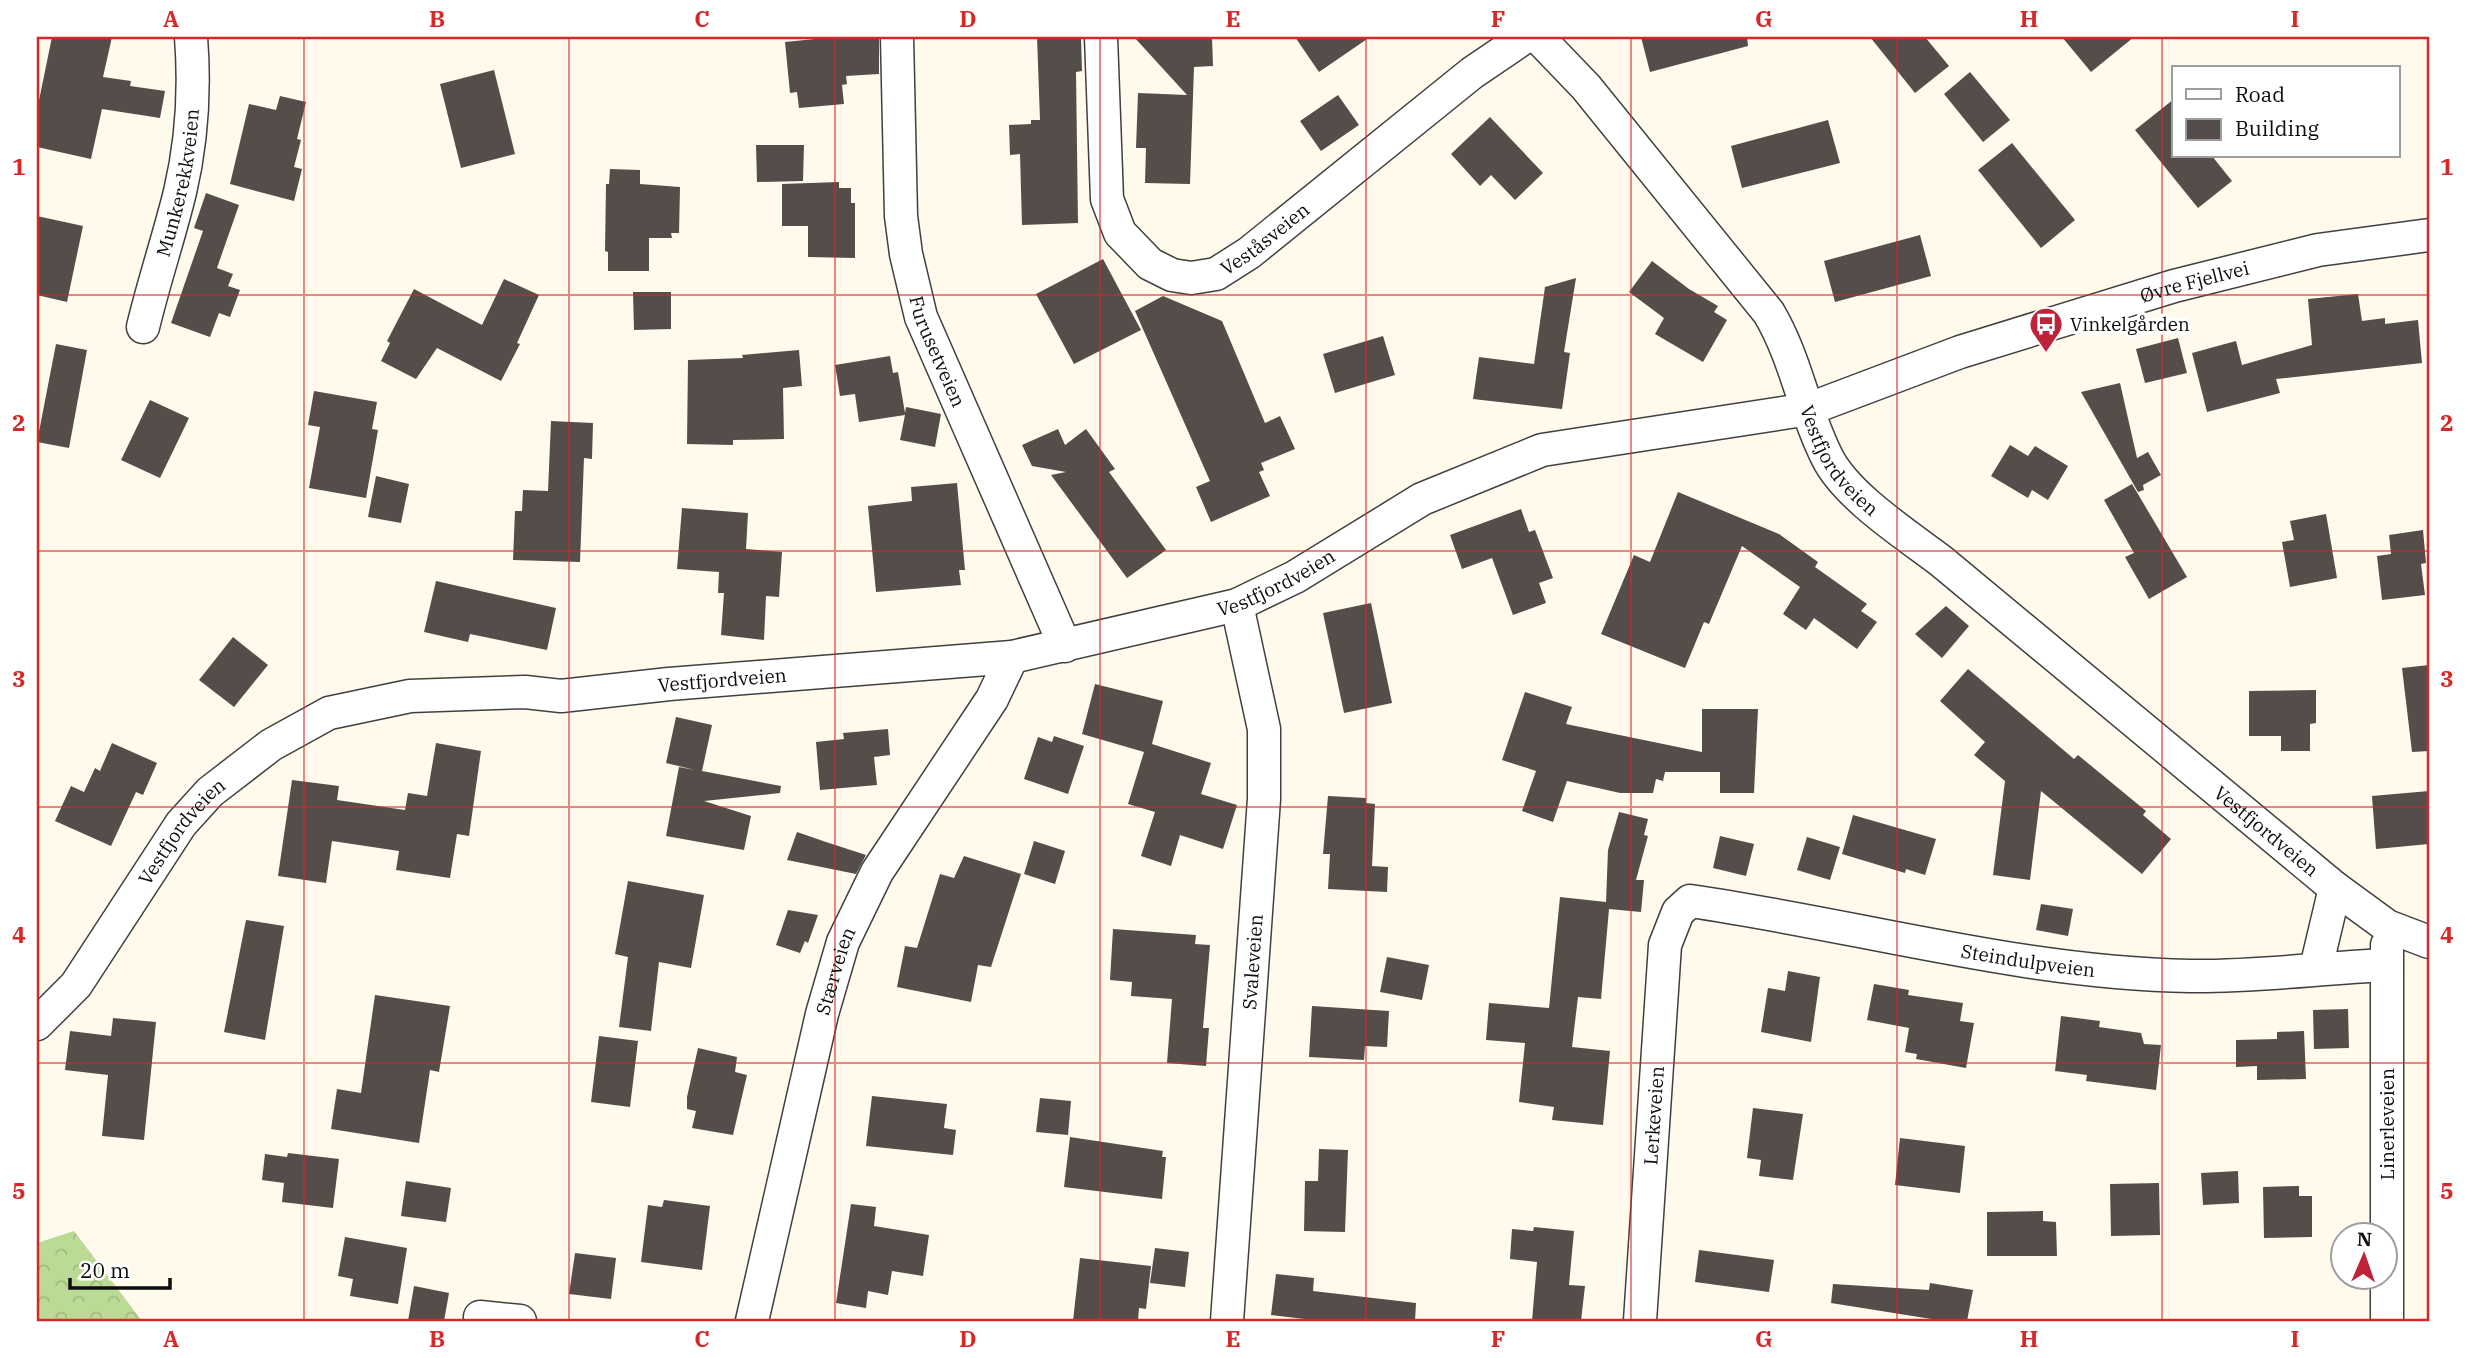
<svg xmlns="http://www.w3.org/2000/svg" width="2466" height="1358" viewBox="0 0 2466 1358" font-family="'IBM Plex Serif',serif">
	<defs>
		<pattern id="forest-crowns" width="20" height="18" patternUnits="userSpaceOnUse" patternTransform="scale(1.75)"><rect width="20" height="18" fill="#bbda95"/><path d="M2 6a3 3 0 1 1 6 0M12 15a3 3 0 1 1 6 0" fill="none" stroke="#a0ba7f"/></pattern>
	</defs>
	<rect width="100%" height="100%" fill="#fffaec"/>
	<path fill="url(#forest-crowns)" d="M 74,1231 L 142,1321 L 37,1321 L 37,1243 Z"/>
	<g fill="#554d49">
		<path d="M 52,37 L 112,37 L 103,77 L 131,81 L 130,86 L 165,91 L 160,118 L 102,109 L 91,159 L 37,147 L 37,110 Z"/>
		<path d="M 835,37 L 879,37 L 879,74 L 846,76 L 847,84 L 842,85 L 844,104 L 799,108 L 797,92 L 790,93 L 785,42 Z"/>
		<path d="M 1037,37 L 1081,37 L 1082,71 L 1076,72 L 1078,223 L 1022,225 L 1020,154 L 1010,155 L 1009,125 L 1031,124 L 1031,120 L 1040,120 Z"/>
		<path d="M 1134,37 L 1212,37 L 1213,66 L 1194,67 L 1190,184 L 1145,183 L 1146,148 L 1136,148 L 1138,93 L 1187,95 Z"/>
		<path d="M 1295,37 L 1370,37 L 1319,72 Z"/>
		<path d="M 1641,37 L 1747,37 L 1748,46 L 1650,72 Z"/>
		<path d="M 1870,37 L 1925,37 L 1949,66 L 1915,93 Z"/>
		<path d="M 2062,37 L 2134,37 L 2091,72 Z"/>
		<path d="M 494,70 L 515,154 L 461,168 L 440,84 Z"/>
		<path d="M 1970,72 L 2010,120 L 1983,142 L 1944,94 Z"/>
		<path d="M 1338,95 L 1359,125 L 1321,151 L 1300,121 Z"/>
		<path d="M 280,96 L 306,102 L 297,139 L 301,140 L 294,167 L 302,169 L 294,201 L 230,184 L 249,104 L 276,110 Z"/>
		<path d="M 2174,99 L 2174,156 L 2212,156 L 2232,181 L 2198,208 L 2135,130 Z"/>
		<path d="M 1490,117 L 1543,173 L 1515,200 L 1491,175 L 1480,186 L 1451,154 Z"/>
		<path d="M 1828,120 L 1840,163 L 1742,188 L 1731,146 Z"/>
		<path d="M 2012,143 L 2075,220 L 2041,248 L 1978,170 Z"/>
		<path d="M 756,145 L 804,145 L 803,181 L 757,182 Z"/>
		<path d="M 610,169 L 640,170 L 640,184 L 680,187 L 679,233 L 671,233 L 672,238 L 649,238 L 649,271 L 608,271 L 608,252 L 605,251 L 606,184 L 609,184 Z"/>
		<path d="M 839,182 L 839,188 L 851,188 L 851,203 L 855,203 L 855,258 L 808,257 L 808,226 L 782,226 L 782,184 Z"/>
		<path d="M 206,193 L 239,205 L 217,268 L 233,274 L 228,286 L 240,290 L 230,317 L 219,313 L 210,337 L 171,323 L 203,231 L 194,228 Z"/>
		<path d="M 37,216 L 83,226 L 67,302 L 37,295 Z"/>
		<path d="M 1920,235 L 1931,276 L 1835,302 L 1824,261 Z"/>
		<path d="M 1103,259 L 1141,330 L 1074,364 L 1036,294 Z"/>
		<path d="M 1652,261 L 1689,289 L 1718,306 L 1714,312 L 1727,320 L 1703,362 L 1655,334 L 1664,318 L 1629,292 Z"/>
		<path d="M 1576,278 L 1564,352 L 1570,353 L 1562,409 L 1473,399 L 1479,357 L 1534,364 L 1545,287 Z"/>
		<path d="M 504,279 L 539,295 L 517,343 L 520,344 L 501,381 L 437,348 L 416,379 L 381,361 L 390,343 L 387,341 L 414,289 L 482,325 Z"/>
		<path d="M 633,292 L 671,292 L 671,329 L 634,330 Z"/>
		<path d="M 2358,294 L 2362,321 L 2385,318 L 2385,324 L 2418,320 L 2422,363 L 2276,379 L 2280,393 L 2207,412 L 2192,353 L 2236,341 L 2242,365 L 2312,345 L 2308,299 Z"/>
		<path d="M 1163,296 L 1222,321 L 1265,423 L 1280,416 L 1295,449 L 1261,463 L 1264,470 L 1259,472 L 1270,496 L 1211,522 L 1196,487 L 1210,481 L 1135,311 Z"/>
		<path d="M 1383,336 L 1395,375 L 1335,393 L 1323,354 Z"/>
		<path d="M 2178,338 L 2187,373 L 2145,383 L 2136,349 Z"/>
		<path d="M 56,344 L 87,350 L 69,448 L 37,442 Z"/>
		<path d="M 799,350 L 802,386 L 783,388 L 784,439 L 733,440 L 733,445 L 687,444 L 688,360 L 743,358 L 742,355 Z"/>
		<path d="M 890,356 L 893,373 L 898,372 L 905,413 L 906,407 L 941,414 L 935,447 L 900,440 L 905,415 L 859,422 L 855,394 L 840,396 L 835,365 Z"/>
		<path d="M 2120,383 L 2137,458 L 2148,452 L 2161,475 L 2143,485 L 2144,490 L 2138,492 L 2081,392 Z"/>
		<path d="M 314,391 L 377,402 L 372,429 L 378,430 L 366,498 L 309,488 L 320,427 L 308,425 Z"/>
		<path d="M 150,400 L 189,418 L 160,478 L 121,460 Z"/>
		<path d="M 551,421 L 593,423 L 592,459 L 584,458 L 580,562 L 513,560 L 515,511 L 522,511 L 523,490 L 548,491 Z"/>
		<path d="M 1058,429 L 1065,445 L 1086,429 L 1115,469 L 1109,472 L 1166,550 L 1127,578 L 1051,475 L 1066,472 L 1032,466 L 1022,445 Z"/>
		<path d="M 2010,445 L 2028,456 L 2035,446 L 2068,466 L 2048,500 L 2032,490 L 2028,498 L 1991,476 Z"/>
		<path d="M 376,476 L 409,484 L 401,523 L 368,517 Z"/>
		<path d="M 957,483 L 965,570 L 959,570 L 961,585 L 876,592 L 868,506 L 912,501 L 911,487 Z"/>
		<path d="M 2132,484 L 2187,577 L 2149,599 L 2125,557 L 2134,553 L 2104,500 Z"/>
		<path d="M 1678,492 L 1779,534 L 1818,562 L 1815,567 L 1867,604 L 1861,611 L 1877,622 L 1857,649 L 1814,618 L 1806,630 L 1783,614 L 1800,587 L 1742,546 L 1709,624 L 1704,622 L 1685,668 L 1601,634 L 1634,555 L 1650,562 Z"/>
		<path d="M 682,508 L 748,513 L 746,549 L 782,552 L 779,597 L 766,596 L 764,640 L 721,635 L 724,593 L 718,593 L 719,572 L 677,569 Z"/>
		<path d="M 1521,509 L 1529,532 L 1535,530 L 1553,578 L 1539,583 L 1546,603 L 1513,615 L 1492,558 L 1462,569 L 1450,535 Z"/>
		<path d="M 2326,514 L 2337,578 L 2290,587 L 2282,542 L 2294,540 L 2290,521 Z"/>
		<path d="M 2423,530 L 2426,563 L 2421,564 L 2425,595 L 2382,600 L 2377,556 L 2391,554 L 2389,535 Z"/>
		<path d="M 436,581 L 556,608 L 547,650 L 470,634 L 468,642 L 424,632 Z"/>
		<path d="M 1371,603 L 1392,703 L 1344,713 L 1323,613 Z"/>
		<path d="M 1946,606 L 1969,626 L 1942,658 L 1915,634 Z"/>
		<path d="M 233,637 L 268,665 L 234,707 L 199,680 Z"/>
		<path d="M 2429,665 L 2429,751 L 2412,752 L 2402,668 Z"/>
		<path d="M 1968,669 L 2074,759 L 2078,755 L 2146,811 L 2143,815 L 2171,839 L 2142,874 L 2041,791 L 2030,880 L 1993,875 L 2005,781 L 1974,755 L 1985,742 L 1940,701 Z"/>
		<path d="M 1095,684 L 1163,701 L 1152,744 L 1211,763 L 1201,794 L 1237,805 L 1223,849 L 1180,835 L 1171,866 L 1141,856 L 1155,812 L 1128,804 L 1144,752 L 1082,734 Z"/>
		<path d="M 2316,690 L 2316,723 L 2310,724 L 2310,751 L 2281,751 L 2281,736 L 2249,736 L 2249,691 Z"/>
		<path d="M 1525,692 L 1572,707 L 1566,724 L 1702,752 L 1702,709 L 1758,709 L 1754,793 L 1720,793 L 1720,772 L 1665,772 L 1663,781 L 1656,779 L 1653,793 L 1620,793 L 1567,781 L 1553,822 L 1522,811 L 1536,771 L 1502,760 Z"/>
		<path d="M 676,717 L 712,725 L 702,771 L 781,786 L 780,793 L 704,801 L 751,816 L 744,850 L 666,836 L 679,767 L 695,770 L 666,763 Z"/>
		<path d="M 888,729 L 890,755 L 874,757 L 877,785 L 820,790 L 816,742 L 844,739 L 843,733 Z"/>
		<path d="M 1054,736 L 1084,746 L 1068,794 L 1024,779 L 1038,737 L 1052,742 Z"/>
		<path d="M 112,743 L 157,763 L 143,795 L 136,792 L 111,846 L 55,821 L 71,786 L 84,792 L 95,768 L 100,771 Z"/>
		<path d="M 436,743 L 481,751 L 469,836 L 457,834 L 450,878 L 396,870 L 399,851 L 332,841 L 326,883 L 278,876 L 292,780 L 339,786 L 337,800 L 405,810 L 408,793 L 427,796 Z"/>
		<path d="M 2429,791 L 2429,844 L 2376,849 L 2372,796 Z"/>
		<path d="M 1328,796 L 1366,798 L 1366,803 L 1375,804 L 1372,866 L 1388,867 L 1387,892 L 1328,889 L 1330,854 L 1323,854 Z"/>
		<path d="M 1619,812 L 1648,819 L 1644,835 L 1648,836 L 1636,880 L 1644,880 L 1641,912 L 1609,909 L 1601,999 L 1578,997 L 1572,1047 L 1610,1051 L 1603,1125 L 1552,1120 L 1554,1107 L 1519,1102 L 1525,1043 L 1486,1040 L 1489,1003 L 1549,1008 L 1560,897 L 1606,902 L 1608,850 Z"/>
		<path d="M 1853,815 L 1936,839 L 1925,875 L 1906,869 L 1905,873 L 1842,854 Z"/>
		<path d="M 797,832 L 826,842 L 866,855 L 856,874 L 787,860 Z"/>
		<path d="M 1720,836 L 1754,844 L 1746,876 L 1713,868 Z"/>
		<path d="M 1807,837 L 1840,847 L 1830,880 L 1797,870 Z"/>
		<path d="M 1034,841 L 1065,851 L 1055,884 L 1024,874 Z"/>
		<path d="M 964,856 L 1021,874 L 991,967 L 978,965 L 971,1002 L 897,987 L 905,946 L 917,948 L 940,874 L 954,878 Z"/>
		<path d="M 628,881 L 704,895 L 691,968 L 659,962 L 651,1031 L 619,1027 L 628,957 L 615,954 Z"/>
		<path d="M 2041,904 L 2073,909 L 2068,936 L 2036,930 Z"/>
		<path d="M 788,910 L 818,915 L 808,943 L 805,941 L 800,953 L 776,945 Z"/>
		<path d="M 246,920 L 284,926 L 265,1040 L 224,1032 Z"/>
		<path d="M 1113,929 L 1196,935 L 1195,944 L 1210,945 L 1203,1028 L 1209,1028 L 1206,1066 L 1167,1063 L 1172,999 L 1131,996 L 1132,982 L 1110,980 Z"/>
		<path d="M 1387,957 L 1429,965 L 1422,1000 L 1380,992 Z"/>
		<path d="M 1788,971 L 1820,977 L 1811,1042 L 1761,1032 L 1768,988 L 1785,991 Z"/>
		<path d="M 1874,984 L 1909,990 L 1908,995 L 1963,1003 L 1960,1021 L 1974,1023 L 1966,1068 L 1916,1059 L 1917,1054 L 1905,1052 L 1909,1028 L 1867,1020 Z"/>
		<path d="M 375,995 L 450,1006 L 439,1072 L 430,1070 L 419,1143 L 331,1129 L 337,1089 L 361,1093 Z"/>
		<path d="M 1312,1006 L 1389,1011 L 1387,1047 L 1365,1046 L 1364,1060 L 1309,1057 Z"/>
		<path d="M 2348,1009 L 2349,1048 L 2314,1049 L 2313,1010 Z"/>
		<path d="M 2061,1016 L 2100,1021 L 2099,1027 L 2141,1033 L 2144,1044 L 2161,1045 L 2156,1090 L 2086,1081 L 2087,1075 L 2055,1071 Z"/>
		<path d="M 113,1018 L 156,1022 L 144,1140 L 102,1136 L 108,1075 L 65,1070 L 70,1031 L 111,1036 Z"/>
		<path d="M 2304,1031 L 2306,1079 L 2257,1080 L 2257,1066 L 2236,1067 L 2236,1040 L 2277,1039 L 2277,1032 Z"/>
		<path d="M 599,1036 L 638,1041 L 630,1107 L 591,1102 Z"/>
		<path d="M 698,1048 L 737,1057 L 735,1072 L 747,1075 L 733,1135 L 692,1128 L 696,1111 L 687,1109 L 687,1097 Z"/>
		<path d="M 872,1096 L 947,1104 L 944,1128 L 956,1130 L 953,1155 L 866,1146 Z"/>
		<path d="M 1040,1098 L 1071,1101 L 1068,1135 L 1036,1132 Z"/>
		<path d="M 1753,1108 L 1803,1114 L 1793,1180 L 1759,1176 L 1761,1160 L 1747,1158 Z"/>
		<path d="M 1070,1137 L 1163,1151 L 1162,1157 L 1166,1157 L 1162,1199 L 1064,1187 Z"/>
		<path d="M 1900,1138 L 1965,1146 L 1960,1193 L 1895,1185 Z"/>
		<path d="M 1319,1149 L 1348,1150 L 1345,1232 L 1304,1231 L 1305,1181 L 1318,1181 Z"/>
		<path d="M 288,1153 L 339,1159 L 333,1208 L 282,1202 L 284,1183 L 262,1180 L 265,1154 L 287,1157 Z"/>
		<path d="M 2238,1171 L 2239,1203 L 2203,1205 L 2201,1173 Z"/>
		<path d="M 406,1181 L 451,1188 L 446,1222 L 401,1216 Z"/>
		<path d="M 2159,1183 L 2160,1235 L 2111,1236 L 2110,1184 Z"/>
		<path d="M 2299,1186 L 2299,1196 L 2312,1196 L 2312,1237 L 2264,1238 L 2263,1187 Z"/>
		<path d="M 664,1200 L 710,1206 L 702,1270 L 641,1262 L 648,1205 L 662,1207 Z"/>
		<path d="M 851,1204 L 876,1207 L 874,1226 L 929,1235 L 923,1276 L 892,1271 L 888,1295 L 868,1291 L 866,1308 L 836,1303 Z"/>
		<path d="M 2043,1211 L 2043,1221 L 2056,1222 L 2057,1256 L 1987,1256 L 1987,1212 Z"/>
		<path d="M 1534,1227 L 1574,1231 L 1569,1285 L 1585,1286 L 1581,1321 L 1532,1321 L 1537,1262 L 1510,1259 L 1512,1229 L 1533,1231 Z"/>
		<path d="M 345,1237 L 407,1248 L 398,1304 L 350,1296 L 353,1279 L 338,1276 Z"/>
		<path d="M 1155,1248 L 1189,1252 L 1185,1287 L 1150,1283 Z"/>
		<path d="M 1699,1250 L 1774,1260 L 1769,1292 L 1695,1282 Z"/>
		<path d="M 575,1253 L 616,1258 L 611,1299 L 569,1294 Z"/>
		<path d="M 1080,1258 L 1151,1266 L 1146,1309 L 1139,1308 L 1138,1321 L 1073,1321 Z"/>
		<path d="M 1276,1274 L 1314,1278 L 1313,1291 L 1416,1303 L 1415,1321 L 1321,1321 L 1271,1315 Z"/>
		<path d="M 1930,1283 L 1973,1290 L 1967,1321 L 1944,1321 L 1831,1303 L 1833,1284 L 1929,1290 Z"/>
		<path d="M 414,1286 L 449,1293 L 444,1321 L 408,1321 Z"/>
	</g>
	<g fill="none" stroke-linecap="round" stroke-linejoin="round">
		<defs>
			<g id="street">
				<path id="s1" d="M 897,37 L 901,216 L 906,254 L 921,317 L 1065,646"/>
				<path id="s2" d="M 1101,37 L 1107,199 L 1120,233 L 1150,264 L 1172,275 L 1191,278 L 1216,274 L 1249,253 L 1472,73 L 1525,37"/>
				<path id="s3" d="M 1538,37 L 1586,87 L 1769,313 C 1797,361 1803,410 1827,457 C 1846,496 1907,535 1941,561 L 2335,888 L 2387,926 L 2429,942"/>
				<path id="s4" d="M 143,327 C 154,281 169,237 180,192 C 192,141 195,88 191,37"/>
				<path d="M 2387,945 L 2387,1321"/>
				<path d="M 2316,968 L 2335,888"/>
				<path id="s5" d="M 37,1024 L 76,985 L 181,824 L 210,792 L 271,745 L 329,713 L 410,696 L 525,692 L 561,696 L 669,684 L 1012,657 L 1237,605 L 1295,577 L 1422,499 L 1542,450 L 1809,409 L 1960,352 L 2174,286 L 2318,250 L 2429,235"/>
				<path d="M 480,1317 L 520,1321"/>
				<path id="s6" d="M 752,1321 L 822,1014 L 843,942 L 877,872 L 992,699 L 1012,657"/>
				<path id="s7" d="M 1227,1321 L 1264,799 L 1264,729 L 1237,605"/>
				<path id="s8" d="M 1640,1321 L 1665,945 L 1678,912 L 1690,901 C 1857,925 2021,973 2190,976 C 2255,977 2321,968 2386,965"/>
			</g>
		</defs>
		<use href="#street" stroke="#404040" stroke-width="35"/>
		<use href="#street" stroke="#fff" stroke-width="32"/>
	</g>
	<path fill="none" stroke="#d62828" stroke-width="2" stroke-opacity="0.55" d="M 304,37 L 304,1321M 569,37 L 569,1321M 835,37 L 835,1321M 1100,37 L 1100,1321M 1366,37 L 1366,1321M 1631,37 L 1631,1321M 1897,37 L 1897,1321M 2162,37 L 2162,1321M 37,295 L 2429,295M 37,551 L 2429,551M 37,807 L 2429,807M 37,1063 L 2429,1063"/>
	<defs>
		<symbol id="bus-pin" viewBox="-11 -11 22 30"><path d="M0 17L-7.5 6A9.5 9.5 0 1 1 7.5 6Z" fill="#bd243a" stroke="#fff"/><path d="M-5-6H5V4H4V6H2V4H-2V6H-4V4H-5ZM-3.5-4V0h7V-4ZM-3.5 1.2v1.5H-2V1.2ZM2 1.2v1.5H3.5V1.2Z" fill="#fff"/></symbol>
	</defs>
	<g fill-rule="evenodd">
		<use href="#bus-pin" x="2027" y="305" width="38" height="52"/>
	</g>
	<g text-anchor="middle" stroke-width="7" stroke-linejoin="round" paint-order="stroke">
		<g font-size="19" fill="#0d0d0d" stroke="#fff">
			<text dy="7" stroke="none"><textPath href="#s4" startOffset="149">Munkerekkveien</textPath></text>
			<text dy="7" stroke="none"><textPath href="#s2" startOffset="371">Veståsveien</textPath></text>
			<text dy="7" stroke="none"><textPath href="#s5" startOffset="2371">Øvre Fjellvei</textPath></text>
			<text dy="7" stroke="none"><textPath href="#s1" startOffset="320">Furusetveien</textPath></text>
			<text dy="7" stroke="none"><textPath href="#s3" startOffset="525">Vestfjordveien</textPath></text>
			<text dy="7" stroke="none"><textPath href="#s5" startOffset="1396">Vestfjordveien</textPath></text>
			<text dy="7" stroke="none"><textPath href="#s5" startOffset="830">Vestfjordveien</textPath></text>
			<text dy="7" stroke="none"><textPath href="#s3" startOffset="1094">Vestfjordveien</textPath></text>
			<text dy="7" stroke="none"><textPath href="#s5" startOffset="242">Vestfjordveien</textPath></text>
			<text dy="7" stroke="none"><textPath href="#s8" startOffset="772">Steindulpveien</textPath></text>
			<text dy="7" stroke="none"><textPath href="#s7" startOffset="360">Svaleveien</textPath></text>
			<text dy="7" stroke="none"><textPath href="#s6" startOffset="360">Stærveien</textPath></text>
			<text dy="7" stroke="none"><textPath href="#s8" startOffset="206">Lerkeveien</textPath></text>
			<text transform="translate(2387 1124) rotate(-90)" y="7">Linerleveien</text>
		</g>
		<g font-size="19" fill="#0d0d0d" stroke="#fff" text-anchor="start">
			<text x="2070" y="331">Vinkelgården</text>
		</g>
	</g>
	<rect width="2466" height="1358" fill="none" stroke="#ffffff" stroke-width="77"/>
	<rect x="2172" y="66" width="228" height="91" fill="#ffffff" stroke="#9e9e9e" stroke-width="2"/>
	<rect x="2186" y="89" width="35" height="10" fill="#ffffff" stroke="#9e9e9e" stroke-width="2"/>
	<text x="2235" y="102" font-size="21" fill="#0d0d0d">Road</text>
	<rect x="2186" y="119" width="35" height="21" fill="#554d49" stroke="#9e9e9e" stroke-width="2"/>
	<text x="2235" y="136" font-size="21" fill="#0d0d0d">Building</text>
	<g transform="translate(2364 1256) rotate(2)"><circle r="33" fill="#ffffff" stroke="#9e9e9e" stroke-width="2"/>
	<path d="M0-5L12 26L0 18L-12 26Z" fill="#bd243a"/>
	<text y="-10" font-size="19" font-weight="bold" text-anchor="middle" fill="#0d0d0d">N</text>
	</g>
	<path d="M70 1278v10h100v-10" fill="none" stroke="#0d0d0d" stroke-width="3.5"/>
	<text x="80" y="1278" font-size="21" fill="#0d0d0d" stroke="#ffffff" stroke-width="5" paint-order="stroke">20 m</text>
	<rect x="38" y="38" width="2390" height="1282" fill="none" stroke="#d62828" stroke-width="2.5"/>
	<g font-size="23" text-anchor="middle" font-weight="bold" fill="#d62828">
		<text x="171" y="27">A</text>
		<text x="437" y="27">B</text>
		<text x="702" y="27">C</text>
		<text x="968" y="27">D</text>
		<text x="1233" y="27">E</text>
		<text x="1498" y="27">F</text>
		<text x="1764" y="27">G</text>
		<text x="2029" y="27">H</text>
		<text x="2295" y="27">I</text>
		<text x="19" y="175">1</text>
		<text x="2447" y="175">1</text>
		<text x="19" y="431">2</text>
		<text x="2447" y="431">2</text>
		<text x="19" y="687">3</text>
		<text x="2447" y="687">3</text>
		<text x="19" y="943">4</text>
		<text x="2447" y="943">4</text>
		<text x="19" y="1199">5</text>
		<text x="2447" y="1199">5</text>
		<text x="171" y="1347">A</text>
		<text x="437" y="1347">B</text>
		<text x="702" y="1347">C</text>
		<text x="968" y="1347">D</text>
		<text x="1233" y="1347">E</text>
		<text x="1498" y="1347">F</text>
		<text x="1764" y="1347">G</text>
		<text x="2029" y="1347">H</text>
		<text x="2295" y="1347">I</text>
	</g>
</svg>
